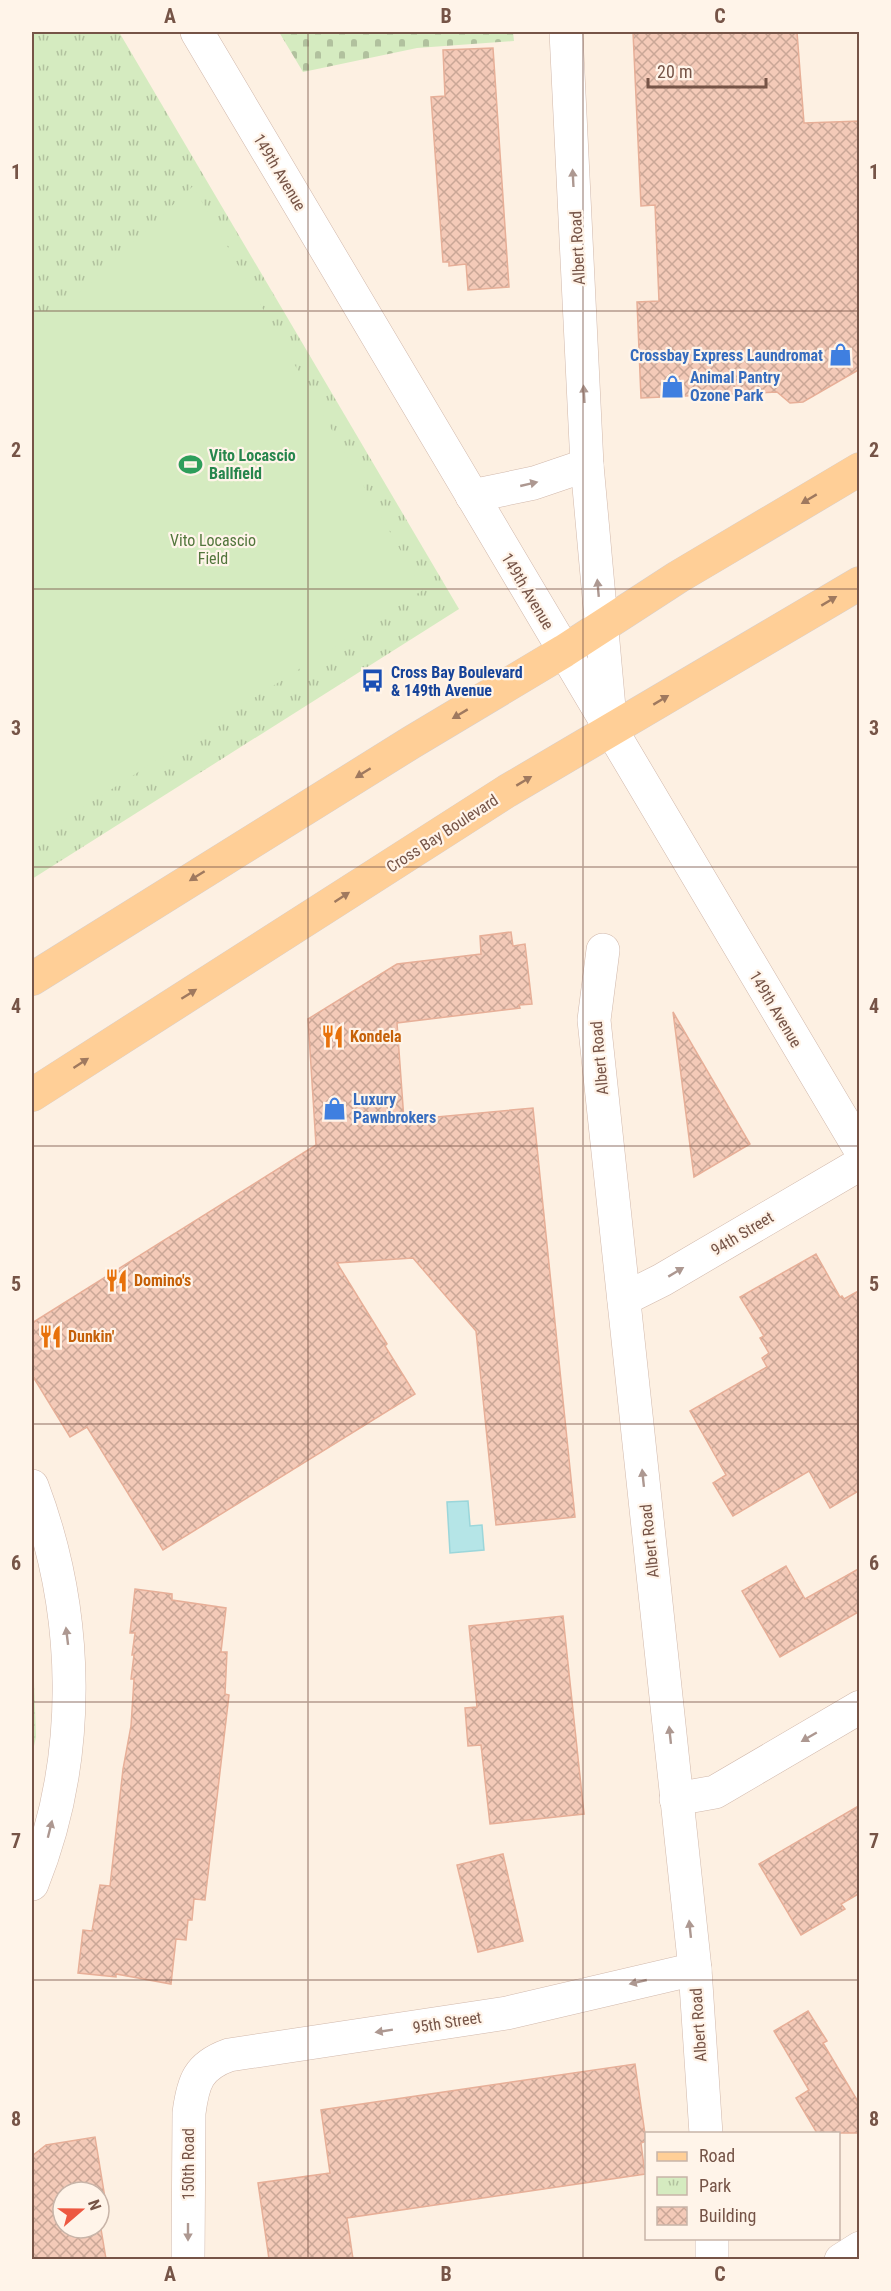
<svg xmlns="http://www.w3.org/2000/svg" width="891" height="2291" viewBox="0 0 891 2291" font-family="'Roboto Condensed',sans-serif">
	<defs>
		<pattern id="grass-dots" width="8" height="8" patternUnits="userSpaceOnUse" patternTransform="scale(1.5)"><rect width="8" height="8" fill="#d5ebc0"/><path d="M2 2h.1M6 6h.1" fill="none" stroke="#b1c19e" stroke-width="1.8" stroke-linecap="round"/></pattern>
		<pattern id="cemetery-stones" width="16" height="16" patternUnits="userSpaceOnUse" patternTransform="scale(1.5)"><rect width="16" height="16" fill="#d5ebc0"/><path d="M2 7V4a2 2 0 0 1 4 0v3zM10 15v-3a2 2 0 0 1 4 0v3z" fill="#b1c19e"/></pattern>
		<pattern id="park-tufts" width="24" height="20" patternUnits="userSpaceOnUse" patternTransform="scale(1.5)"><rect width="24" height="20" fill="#d5ebc0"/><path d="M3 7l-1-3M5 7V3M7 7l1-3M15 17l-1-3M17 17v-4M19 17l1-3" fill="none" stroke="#b1c19e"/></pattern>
		<pattern id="building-cross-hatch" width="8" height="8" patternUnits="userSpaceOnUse" patternTransform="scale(1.5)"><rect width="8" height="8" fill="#f4cab8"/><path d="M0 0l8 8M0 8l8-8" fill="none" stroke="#caa797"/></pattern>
	</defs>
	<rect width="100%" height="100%" fill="#fdf0e2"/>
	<path fill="url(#grass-dots)" d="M 32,1625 L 36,1737 L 32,1755 Z"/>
	<path fill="url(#cemetery-stones)" d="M 279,32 L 513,32 L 514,41 L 417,48 L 303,72 Z"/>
	<path fill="url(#park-tufts)" d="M 32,32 L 119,32 L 459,609 L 32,879 Z"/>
	<path fill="#d5ebc0" d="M 193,186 L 423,590 L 32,840 L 32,338 Z"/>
	<path fill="#b5e5e7" stroke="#9bd6da" stroke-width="1.5" d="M 468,1501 L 470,1526 L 482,1525 L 484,1550 L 450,1553 L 447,1502 Z"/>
	<g fill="url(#building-cross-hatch)" stroke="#e7af98" stroke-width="1.5">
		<path d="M 633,32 L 797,32 L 804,123 L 860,121 L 860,369 L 803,402 L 790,403 L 777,392 L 641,398 L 637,302 L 659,301 L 655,205 L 641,206 Z"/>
		<path d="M 493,48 L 509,287 L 468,290 L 466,264 L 449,266 L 449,262 L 443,262 L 431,97 L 445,96 L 443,50 Z"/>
		<path d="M 511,932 L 513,946 L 525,944 L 532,1004 L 519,1005 L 520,1008 L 397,1023 L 404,1120 L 533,1108 L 575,1517 L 496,1525 L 476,1331 L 413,1258 L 337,1263 L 387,1344 L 385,1346 L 415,1394 L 163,1550 L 87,1427 L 70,1437 L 32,1375 L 32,1323 L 316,1145 L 308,1019 L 397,964 L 481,954 L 480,936 Z"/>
		<path d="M 673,1012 L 750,1144 L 694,1177 Z"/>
		<path d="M 816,1254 L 840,1297 L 842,1296 L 844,1299 L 860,1290 L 860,1490 L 830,1508 L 809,1471 L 733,1516 L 713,1483 L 726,1475 L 690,1411 L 767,1367 L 762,1358 L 769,1353 L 760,1338 L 764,1336 L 740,1297 Z"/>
		<path d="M 786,1566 L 805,1599 L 860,1568 L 860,1611 L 780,1657 L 742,1591 Z"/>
		<path d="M 135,1589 L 172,1594 L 172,1600 L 226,1608 L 221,1652 L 227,1652 L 225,1694 L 229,1695 L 205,1900 L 194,1899 L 192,1920 L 188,1920 L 186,1940 L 176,1939 L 171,1984 L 116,1974 L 116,1977 L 78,1973 L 83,1930 L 92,1931 L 100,1885 L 110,1886 L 123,1769 L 131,1726 L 134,1679 L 131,1679 L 134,1655 L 132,1655 L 135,1633 L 130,1633 Z"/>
		<path d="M 563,1616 L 584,1814 L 490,1824 L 481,1745 L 468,1746 L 465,1708 L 477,1707 L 469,1626 Z"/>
		<path d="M 860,1805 L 860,1893 L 841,1904 L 845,1909 L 801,1935 L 759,1864 Z"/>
		<path d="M 503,1854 L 523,1941 L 478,1952 L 457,1865 Z"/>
		<path d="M 808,2011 L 827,2041 L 823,2043 L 860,2105 L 860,2133 L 817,2133 L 796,2098 L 809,2090 L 774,2031 Z"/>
		<path d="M 635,2064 L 646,2141 L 641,2143 L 645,2174 L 347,2218 L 353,2259 L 269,2259 L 258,2183 L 330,2173 L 321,2110 Z"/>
		<path d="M 95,2137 L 105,2198 L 99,2199 L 99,2192 L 63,2192 L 63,2228 L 99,2228 L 99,2217 L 106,2259 L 32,2259 L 32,2156 L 46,2145 Z"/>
	</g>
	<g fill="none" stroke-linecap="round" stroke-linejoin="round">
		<defs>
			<g id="minor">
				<path d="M 566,32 L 587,465 L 611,730"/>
				<path d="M 472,496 L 534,483 L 587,465"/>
				<path d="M 603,950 L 594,1020 L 695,1969 L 706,2134"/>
				<path d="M 624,1299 L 662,1280 L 860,1164"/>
				<path d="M 676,1799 L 715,1792 L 860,1707"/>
				<path d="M 188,2260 L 189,2113 C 193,2082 198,2066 229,2055 L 507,2013 L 695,1969"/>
				<path d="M 712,2260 L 712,2238"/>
				<path d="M 841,2260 L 860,2248"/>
			</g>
			<g id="tertiary">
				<path d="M 197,32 L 860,1149"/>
				<path d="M 32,1486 C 80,1613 83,1758 32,1884"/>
			</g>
			<g id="primary">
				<path d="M 32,979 L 412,742 L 564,651 L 678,577 L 860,469"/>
				<path d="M 32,1095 L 507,791 L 860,583"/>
			</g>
		</defs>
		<use href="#minor" stroke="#d1b8ab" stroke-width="34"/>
		<use href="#tertiary" stroke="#d1b8ab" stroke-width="34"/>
		<use href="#primary" stroke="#d9cfcb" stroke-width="34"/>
		<use href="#minor" stroke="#fff" stroke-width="33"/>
		<use href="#tertiary" stroke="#fff" stroke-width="33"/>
		<use href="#primary" stroke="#ffcf97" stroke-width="33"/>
	</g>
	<defs><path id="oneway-solid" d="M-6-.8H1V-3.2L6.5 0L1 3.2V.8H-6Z" transform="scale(1.5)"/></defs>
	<g fill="#ad9891">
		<use href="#oneway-solid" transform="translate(573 178) rotate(-93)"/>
		<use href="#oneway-solid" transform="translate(584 394) rotate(-93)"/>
		<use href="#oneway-solid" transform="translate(529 484) rotate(-13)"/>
		<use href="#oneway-solid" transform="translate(598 588) rotate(-95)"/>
		<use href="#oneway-solid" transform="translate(676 1272) rotate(-31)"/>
		<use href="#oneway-solid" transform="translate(643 1478) rotate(-96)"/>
		<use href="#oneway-solid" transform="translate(67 1636) rotate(-97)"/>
		<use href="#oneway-solid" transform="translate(670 1735) rotate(-96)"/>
		<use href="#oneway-solid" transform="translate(809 1737) rotate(150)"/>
		<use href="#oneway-solid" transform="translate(50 1829) rotate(-76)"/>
		<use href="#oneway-solid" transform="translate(690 1929) rotate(-96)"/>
		<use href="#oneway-solid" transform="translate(638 1982) rotate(167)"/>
		<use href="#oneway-solid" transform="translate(384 2031) rotate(171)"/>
		<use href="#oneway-solid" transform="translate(188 2232) rotate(90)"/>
	</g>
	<g fill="#9f795f">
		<use href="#oneway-solid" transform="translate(809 499) rotate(149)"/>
		<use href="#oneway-solid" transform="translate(829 601) rotate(-31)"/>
		<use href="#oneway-solid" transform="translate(661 700) rotate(-31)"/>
		<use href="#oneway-solid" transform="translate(460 714) rotate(149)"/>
		<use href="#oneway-solid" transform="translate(363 773) rotate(148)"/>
		<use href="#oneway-solid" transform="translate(524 781) rotate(-31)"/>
		<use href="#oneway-solid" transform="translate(197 876) rotate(148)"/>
		<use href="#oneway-solid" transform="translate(342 897) rotate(-33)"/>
		<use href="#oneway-solid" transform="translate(189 994) rotate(-32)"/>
		<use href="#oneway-solid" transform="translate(81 1063) rotate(-33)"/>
	</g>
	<path fill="none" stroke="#765447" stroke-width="1.5" stroke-opacity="0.55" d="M 308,32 L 308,2260M 583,32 L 583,2260M 32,311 L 860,311M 32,589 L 860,589M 32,867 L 860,867M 32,1146 L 860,1146M 32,1424 L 860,1424M 32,1702 L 860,1702M 32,1980 L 860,1980"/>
	<defs>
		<symbol id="shop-bare" viewBox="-9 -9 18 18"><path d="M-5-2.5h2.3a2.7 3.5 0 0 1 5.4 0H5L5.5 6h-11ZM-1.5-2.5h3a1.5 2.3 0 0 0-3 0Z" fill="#3f7fe0" stroke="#fff4e9" stroke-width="2.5" paint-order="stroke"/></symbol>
		<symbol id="stadium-bare" viewBox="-9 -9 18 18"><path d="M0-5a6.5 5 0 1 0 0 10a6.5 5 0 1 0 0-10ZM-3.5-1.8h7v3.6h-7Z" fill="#2e9e5b" stroke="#fff4e9" stroke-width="2.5" paint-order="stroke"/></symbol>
		<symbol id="bus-bare" viewBox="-9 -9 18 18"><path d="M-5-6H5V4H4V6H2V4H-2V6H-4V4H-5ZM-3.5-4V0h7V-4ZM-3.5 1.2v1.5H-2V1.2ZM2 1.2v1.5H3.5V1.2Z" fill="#1a4fb4" stroke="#fff4e9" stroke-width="2.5" paint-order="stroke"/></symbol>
		<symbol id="restaurant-bare" viewBox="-9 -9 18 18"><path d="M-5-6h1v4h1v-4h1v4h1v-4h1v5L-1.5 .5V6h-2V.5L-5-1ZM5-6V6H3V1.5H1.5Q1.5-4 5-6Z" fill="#e8710a" stroke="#fff4e9" stroke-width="2.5" paint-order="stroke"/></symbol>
	</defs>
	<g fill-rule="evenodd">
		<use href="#shop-bare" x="824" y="338" width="33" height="33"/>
		<use href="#shop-bare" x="656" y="370" width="33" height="33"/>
		<use href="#stadium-bare" x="174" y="448" width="33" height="33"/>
		<use href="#bus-bare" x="356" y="664" width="33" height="33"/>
		<use href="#restaurant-bare" x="316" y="1020" width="33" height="33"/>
		<use href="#shop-bare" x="318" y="1092" width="33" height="33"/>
		<use href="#restaurant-bare" x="100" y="1264" width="33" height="33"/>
		<use href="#restaurant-bare" x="34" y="1320" width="33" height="33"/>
	</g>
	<g text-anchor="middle" stroke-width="4.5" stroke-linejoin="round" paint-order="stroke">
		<g font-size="16" fill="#765447" stroke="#fff4e9">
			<text transform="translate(280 172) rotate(59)" y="6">149th Avenue</text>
			<text transform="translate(577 248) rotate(-93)" y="6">Albert Road</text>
			<text transform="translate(528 591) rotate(59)" y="6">149th Avenue</text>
			<text transform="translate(442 833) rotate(-33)" y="6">Cross Bay Boulevard</text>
			<text transform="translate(776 1009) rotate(59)" y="6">149th Avenue</text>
			<text transform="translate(599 1058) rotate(-95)" y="6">Albert Road</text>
			<text transform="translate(742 1233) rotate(-31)" y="6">94th Street</text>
			<text transform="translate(649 1541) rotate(-96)" y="6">Albert Road</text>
			<text transform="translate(447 2022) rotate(-9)" y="6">95th Street</text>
			<text transform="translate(698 2025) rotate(-94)" y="6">Albert Road</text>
			<text transform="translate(188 2164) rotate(-90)" y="6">150th Road</text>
		</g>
		<g font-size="16" font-weight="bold" fill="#366cbe" stroke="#fff4e9" text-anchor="start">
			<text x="823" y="361" text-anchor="end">Crossbay Express Laundromat</text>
			<text x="690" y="383">Animal Pantry<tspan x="690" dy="18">Ozone Park</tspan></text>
			<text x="353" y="1105">Luxury<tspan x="353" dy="18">Pawnbrokers</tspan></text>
		</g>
		<g font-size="16" font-weight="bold" fill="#27864d" stroke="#fff4e9" text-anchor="start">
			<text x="209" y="461">Vito Locascio<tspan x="209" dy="18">Ballfield</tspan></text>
		</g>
		<g font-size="16" fill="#52763c" stroke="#fff4e9">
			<text x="213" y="546">Vito Locascio<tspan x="213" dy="18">Field</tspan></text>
		</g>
		<g font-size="16" font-weight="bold" fill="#164399" stroke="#fff4e9" text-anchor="start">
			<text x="391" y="678">Cross Bay Boulevard<tspan x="391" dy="18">&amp; 149th Avenue</tspan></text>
		</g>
		<g font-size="16" font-weight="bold" fill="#c56008" stroke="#fff4e9" text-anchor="start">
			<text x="350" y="1042">Kondela</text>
			<text x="134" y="1286">Domino's</text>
			<text x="68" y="1342">Dunkin'</text>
		</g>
	</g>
	<rect width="891" height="2291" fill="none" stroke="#fff4e9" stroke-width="66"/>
	<rect x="645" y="2132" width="195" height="108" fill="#fff4e9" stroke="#c8b4a8" stroke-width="1.5"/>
	<rect x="657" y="2152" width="30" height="9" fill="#ffcf97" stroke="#c8b4a8" stroke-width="1.5"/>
	<text x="699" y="2162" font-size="18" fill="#765447">Road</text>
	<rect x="657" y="2177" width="30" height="18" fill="url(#park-tufts)" stroke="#c8b4a8" stroke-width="1.5"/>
	<text x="699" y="2192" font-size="18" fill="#765447">Park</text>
	<rect x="657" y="2207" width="30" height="18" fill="url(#building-cross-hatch)" stroke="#c8b4a8" stroke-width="1.5"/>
	<text x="699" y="2222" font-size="18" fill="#765447">Building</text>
	<g transform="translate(81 2210) rotate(70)"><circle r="28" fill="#fff4e9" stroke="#c8b4a8" stroke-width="1.5"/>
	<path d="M0-4.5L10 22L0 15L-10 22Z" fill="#ed5841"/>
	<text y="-9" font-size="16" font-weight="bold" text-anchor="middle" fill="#765447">N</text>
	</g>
	<path d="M648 78v9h118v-9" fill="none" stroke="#765447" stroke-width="3"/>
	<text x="657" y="78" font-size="18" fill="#765447" stroke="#fff4e9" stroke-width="4.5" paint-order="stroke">20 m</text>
	<rect x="33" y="33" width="825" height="2225" fill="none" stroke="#765447" stroke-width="2"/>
	<g font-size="20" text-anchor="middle" font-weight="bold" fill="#765447">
		<text x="170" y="23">A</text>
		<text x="446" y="23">B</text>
		<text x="720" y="23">C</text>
		<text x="16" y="179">1</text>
		<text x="874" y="179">1</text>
		<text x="16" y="457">2</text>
		<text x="874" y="457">2</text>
		<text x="16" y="735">3</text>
		<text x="874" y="735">3</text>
		<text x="16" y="1013">4</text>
		<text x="874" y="1013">4</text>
		<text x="16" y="1291">5</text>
		<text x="874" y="1291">5</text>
		<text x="16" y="1570">6</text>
		<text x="874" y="1570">6</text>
		<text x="16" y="1848">7</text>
		<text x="874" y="1848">7</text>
		<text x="16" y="2126">8</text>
		<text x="874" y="2126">8</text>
		<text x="170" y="2281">A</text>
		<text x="446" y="2281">B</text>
		<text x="720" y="2281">C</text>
	</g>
</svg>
